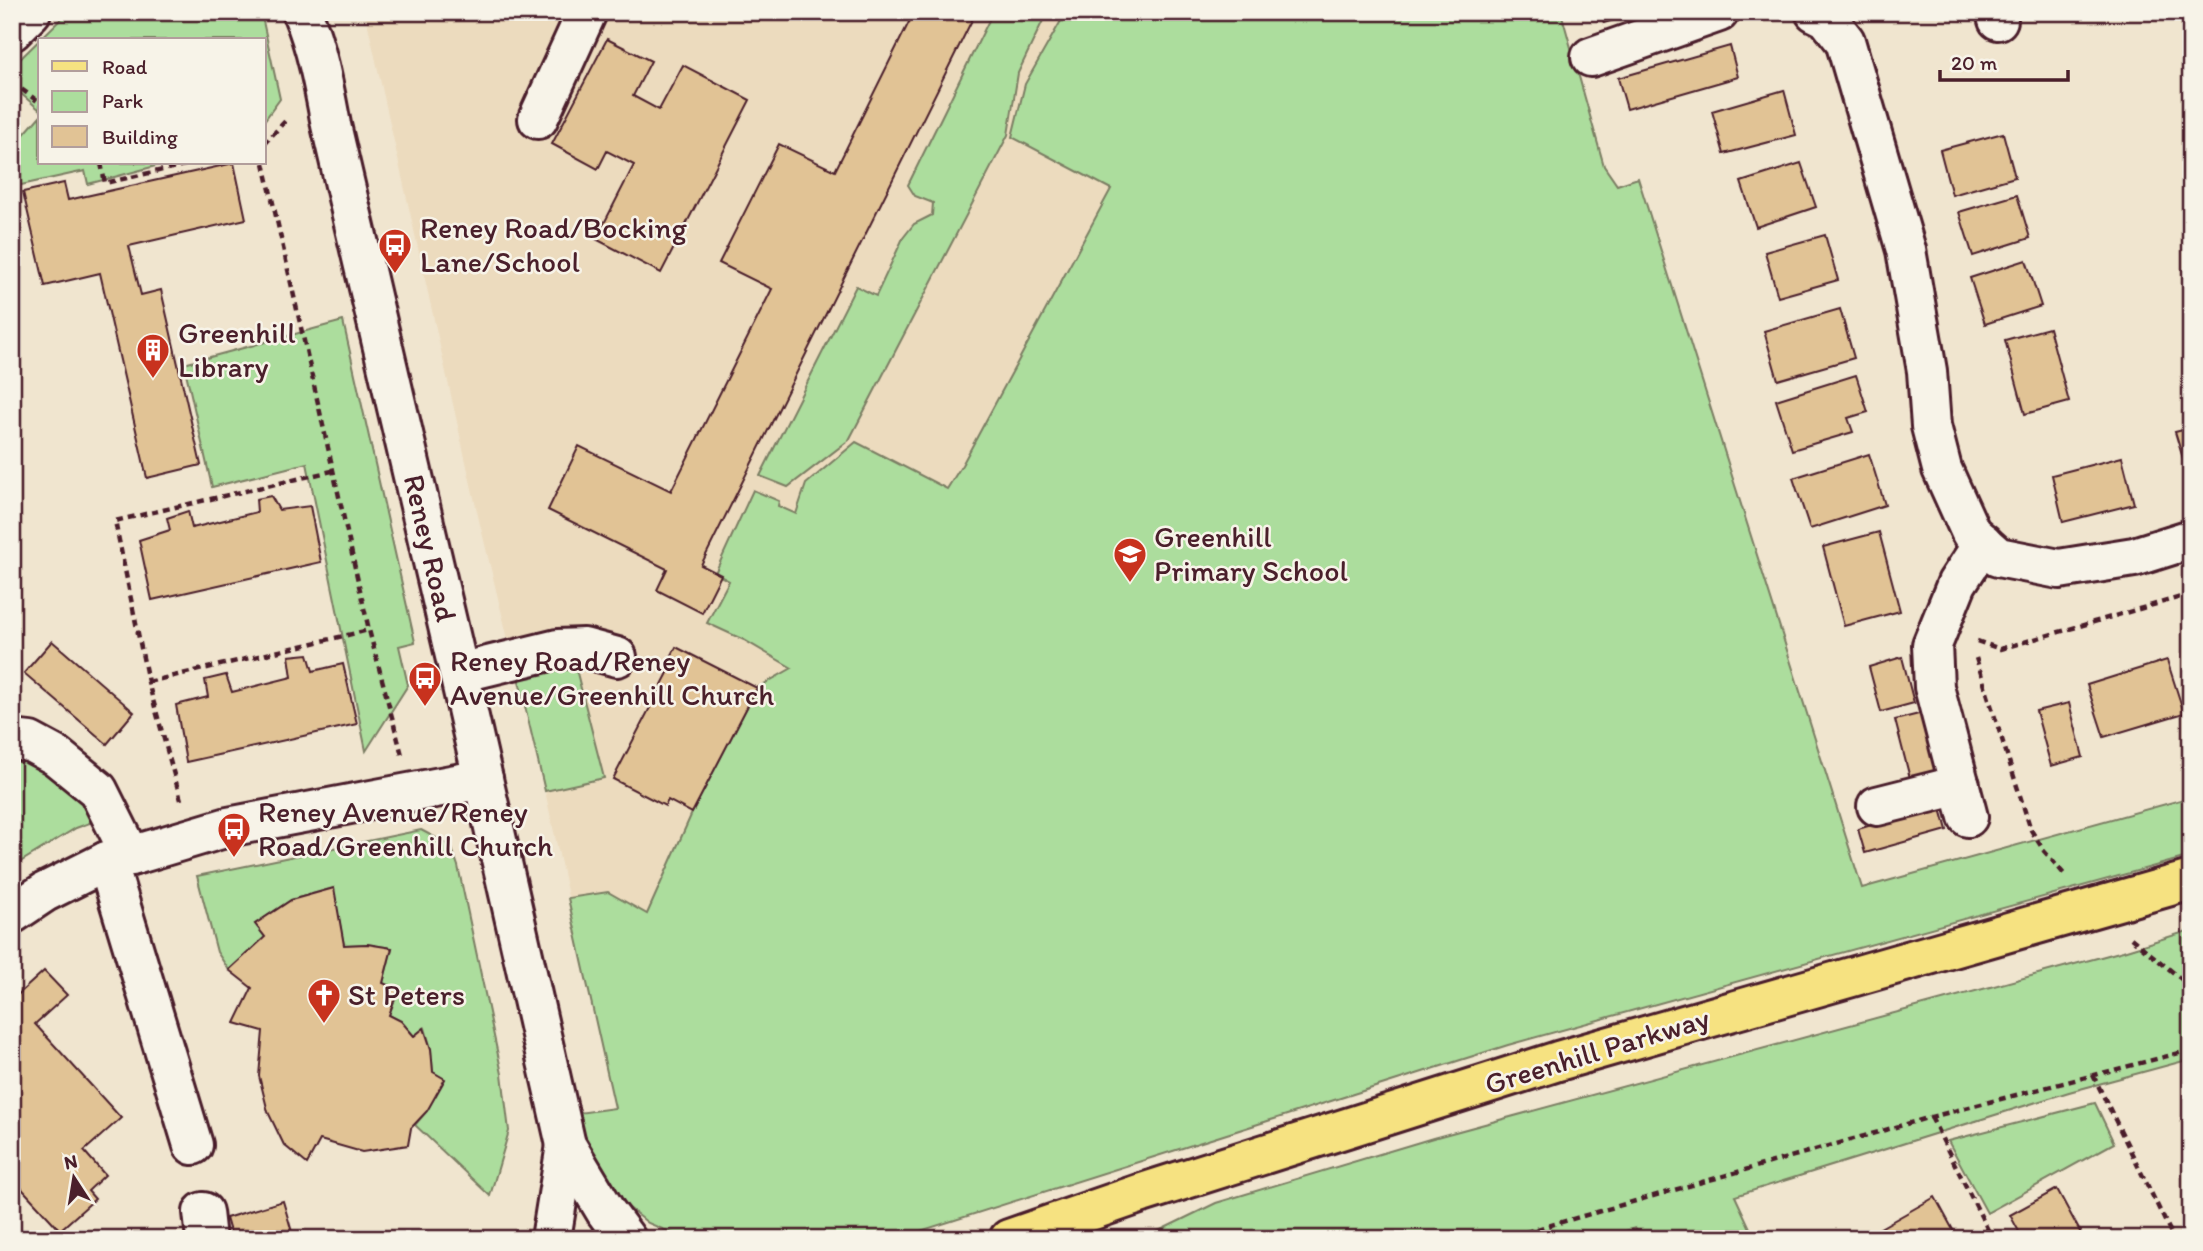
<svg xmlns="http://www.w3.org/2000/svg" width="2203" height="1251" viewBox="0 0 2203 1251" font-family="Itim,sans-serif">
	<rect width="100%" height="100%" fill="#f0e5cf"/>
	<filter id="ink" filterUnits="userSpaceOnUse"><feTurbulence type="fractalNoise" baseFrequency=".0143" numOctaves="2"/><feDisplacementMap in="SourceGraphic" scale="14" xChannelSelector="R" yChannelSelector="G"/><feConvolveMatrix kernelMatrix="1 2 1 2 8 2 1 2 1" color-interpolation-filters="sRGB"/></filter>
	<g filter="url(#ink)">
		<path fill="#ecdbbe" d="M 365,12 L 1561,12 L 1604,166 L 1617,185 L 1638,178 L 615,1109 L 545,791 L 479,520 Z"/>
		<g fill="#acdd9d" stroke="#7b7e64" stroke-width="2">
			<path d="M 68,12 L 261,12 L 280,99 L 264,121 L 264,40 L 40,40 L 40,110 L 12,86 L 12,67 Z"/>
			<path d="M 993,12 L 1047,12 L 1018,73 L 1008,135 L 849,440 L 788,487 L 760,476 L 856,286 L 876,296 L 903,238 L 914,224 L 932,215 L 933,203 L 915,196 L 908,185 Z"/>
			<path d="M 1066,12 L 1561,12 L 1604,166 L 1617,185 L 1638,178 L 1862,888 L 2191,797 L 2191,856 L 1508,1045 L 895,1239 L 686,1239 L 648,1223 L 613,1195 L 571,1114 L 615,1108 L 568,898 L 608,892 L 647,914 L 692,813 L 757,688 L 792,668 L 744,640 L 707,623 L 729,581 L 715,573 L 753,490 L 779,501 L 778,506 L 796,514 L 806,484 L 856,442 L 947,489 L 962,465 L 1111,189 L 1012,137 L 1025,84 Z"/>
			<path d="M 40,116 L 40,163 L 167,163 L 88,184 L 85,171 L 12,187 L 12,148 Z"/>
			<path d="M 343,321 L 415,642 L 399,646 L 408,685 L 366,751 L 307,463 L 212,487 L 184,364 Z"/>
			<path d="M 569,664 L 577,673 L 604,778 L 545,791 L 516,668 Z"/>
			<path d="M 12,730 L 125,810 L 76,828 L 12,867 Z"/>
			<path d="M 421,830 L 451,846 L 458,866 L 502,1074 L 509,1131 L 490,1196 L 415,1125 L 427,1111 L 444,1079 L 433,1072 L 431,1049 L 425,1028 L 414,1036 L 401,1021 L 389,1015 L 398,990 L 383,983 L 392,948 L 367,944 L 344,945 L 333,888 L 291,900 L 255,924 L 265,937 L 229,970 L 217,952 L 197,876 Z"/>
			<path d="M 2191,930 L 2191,1059 L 2069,1092 L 1735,1196 L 1755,1239 L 1641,1239 L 1635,1228 L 1601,1239 L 1142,1239 L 1216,1203 L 1433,1138 L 2123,951 Z"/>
			<path d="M 2095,1103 L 2114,1143 L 1987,1213 L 1948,1141 Z"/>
		</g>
		<g fill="#e1c395" stroke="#4a1f2b" stroke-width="2">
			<path d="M 914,12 L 976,12 L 701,565 L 721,575 L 702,613 L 657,590 L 667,569 L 548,510 L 579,446 L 671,491 L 772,289 L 719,263 L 779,144 L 835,171 Z"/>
			<path d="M 1600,12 L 1640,12 L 1604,23 Z"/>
			<path d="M 607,39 L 651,61 L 633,96 L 659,110 L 683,65 L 750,100 L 661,273 L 596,239 L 634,165 L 607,151 L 598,169 L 552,144 Z"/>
			<path d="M 1730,46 L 1738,77 L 1627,109 L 1618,78 Z"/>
			<path d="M 1784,90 L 1796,135 L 1724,154 L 1712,111 Z"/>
			<path d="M 2003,133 L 2015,177 L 1952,195 L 1940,150 Z"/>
			<path d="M 234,163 L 246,219 L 129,246 L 141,295 L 161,290 L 201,465 L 147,478 L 100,273 L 45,286 L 23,192 L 64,183 L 68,200 Z"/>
			<path d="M 1801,163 L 1816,207 L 1756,227 L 1741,182 Z"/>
			<path d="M 2017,195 L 2030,238 L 1973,256 L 1959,212 Z"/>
			<path d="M 1825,235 L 1838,280 L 1778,297 L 1765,252 Z"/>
			<path d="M 2026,260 L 2041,306 L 1985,324 L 1970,278 Z"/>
			<path d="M 1840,309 L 1854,358 L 1778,380 L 1764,331 Z"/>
			<path d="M 2049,328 L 2069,402 L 2025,414 L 2005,340 Z"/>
			<path d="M 1856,375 L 1868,412 L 1848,418 L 1853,432 L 1792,450 L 1776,400 Z"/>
			<path d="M 2191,428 L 2191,474 L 2188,475 L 2175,432 Z"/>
			<path d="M 1869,454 L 1885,505 L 1810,529 L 1793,478 Z"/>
			<path d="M 2122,457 L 2134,504 L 2063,522 L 2052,475 Z"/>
			<path d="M 271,496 L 279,510 L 310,506 L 321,562 L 152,600 L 139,540 L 170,530 L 167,518 L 188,511 L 192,528 L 257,512 L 256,499 Z"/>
			<path d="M 1879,532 L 1900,611 L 1844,626 L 1823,547 Z"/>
			<path d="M 52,641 L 134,712 L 107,744 L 24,673 Z"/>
			<path d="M 676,647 L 757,688 L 692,813 L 668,800 L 665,806 L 613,779 L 668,673 L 664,671 Z"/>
			<path d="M 308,654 L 313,671 L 343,664 L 357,724 L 186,762 L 176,705 L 208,697 L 205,680 L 226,675 L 232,692 L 292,677 L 289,656 Z"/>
			<path d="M 1902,657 L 1914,703 L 1881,712 L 1869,667 Z"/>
			<path d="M 2167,660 L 2184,713 L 2104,737 L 2087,685 Z"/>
			<path d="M 2069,703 L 2083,757 L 2051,766 L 2036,711 Z"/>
			<path d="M 1927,712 L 1943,774 L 1911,782 L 1895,720 Z"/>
			<path d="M 1940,805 L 1947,830 L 1865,853 L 1858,829 Z"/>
			<path d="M 334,888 L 344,945 L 367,944 L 392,948 L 383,983 L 398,990 L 389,1015 L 401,1021 L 414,1036 L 424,1028 L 431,1049 L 433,1072 L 445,1079 L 427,1111 L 411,1128 L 408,1145 L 362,1152 L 320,1140 L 307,1164 L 284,1145 L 268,1112 L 259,1076 L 263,1031 L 235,1023 L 252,988 L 229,970 L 265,937 L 255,924 L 291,900 Z"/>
			<path d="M 44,971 L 67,995 L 35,1024 L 121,1118 L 84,1151 L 105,1175 L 88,1191 L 95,1199 L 60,1230 L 12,1178 L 12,1000 Z"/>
			<path d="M 2057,1189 L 2084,1239 L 2023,1239 L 2010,1215 Z"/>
			<path d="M 1935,1197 L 1958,1239 L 1861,1239 Z"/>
			<path d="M 283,1201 L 294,1239 L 232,1239 L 226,1218 Z"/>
		</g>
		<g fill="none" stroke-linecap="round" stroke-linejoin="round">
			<defs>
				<g id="minor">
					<path d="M 302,12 C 317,48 324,87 331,125 L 459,673 L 566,1145 L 606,1212 L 626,1239"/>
					<path d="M 1815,12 L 1827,18 L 1845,41 L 1906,250 L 1927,371 L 1931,426 L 1942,469 L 1971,533 L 1998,557 L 2059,569 L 2134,557 L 2191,539"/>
					<path d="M 1996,12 L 1998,20"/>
					<path d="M 12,31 L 31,12"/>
					<path d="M 1591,57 L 1719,12"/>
					<path d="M 538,119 L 587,12"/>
					<path d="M 459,673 L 558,649 L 584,648 L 617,657"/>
					<path d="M 12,740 L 30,742 L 56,756 L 98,790 L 131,856"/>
					<path d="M 1877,806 L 1960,785"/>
					<path d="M 1968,817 L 1934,687 L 1932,645 L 1957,583 L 1983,543"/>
					<path d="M 107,861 L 193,1145"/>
					<path d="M 12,914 L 45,892 L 107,861 L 131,856 L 228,827 L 483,779"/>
					<path d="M 203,1212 L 206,1239"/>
					<path d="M 551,1239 L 566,1145"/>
				</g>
				<path id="major" d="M 1009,1239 L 1142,1193 L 1558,1061 L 2191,880"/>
			</defs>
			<use href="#minor" stroke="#4a1f2b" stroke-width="44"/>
			<use href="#major" stroke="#4a1f2b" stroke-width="44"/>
			<g stroke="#4a1f2b" stroke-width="4.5" stroke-dasharray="7 5" stroke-linecap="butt">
				<path d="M 12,82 L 40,103"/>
				<path d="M 264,144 L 287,119"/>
				<path d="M 101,163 L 105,183 L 194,163"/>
				<path d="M 264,163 L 369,630 L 402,755"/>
				<path d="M 1977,641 L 2000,649 L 2191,594"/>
				<path d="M 1976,658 L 2031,830 L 2044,851 L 2064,874"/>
				<path d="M 148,682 L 369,630"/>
				<path d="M 181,800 L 148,682 L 115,521 L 332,471"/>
				<path d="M 2131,938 L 2191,987"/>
				<path d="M 2093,1075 L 2174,1239"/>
				<path d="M 1931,1117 L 1988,1230 L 1970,1239"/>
				<path d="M 1502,1239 L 1931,1117 L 2191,1050"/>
			</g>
			<use href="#minor" stroke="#f7f3e8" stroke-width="38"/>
			<use href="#major" stroke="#f6e281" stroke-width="38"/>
		</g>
	</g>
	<defs>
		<symbol id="bus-pin" viewBox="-11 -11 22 30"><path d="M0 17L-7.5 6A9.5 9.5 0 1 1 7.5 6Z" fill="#c8321e" stroke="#f7f3e8"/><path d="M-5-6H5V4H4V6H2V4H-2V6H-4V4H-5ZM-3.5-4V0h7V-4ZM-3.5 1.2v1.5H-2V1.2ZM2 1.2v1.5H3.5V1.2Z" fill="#fff"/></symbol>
		<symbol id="building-pin" viewBox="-11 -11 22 30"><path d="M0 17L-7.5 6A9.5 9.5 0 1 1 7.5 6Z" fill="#c8321e" stroke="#f7f3e8"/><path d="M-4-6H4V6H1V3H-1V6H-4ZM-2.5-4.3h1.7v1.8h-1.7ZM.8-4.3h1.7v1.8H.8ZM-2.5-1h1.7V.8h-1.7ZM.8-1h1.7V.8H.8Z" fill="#fff"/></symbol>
		<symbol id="school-pin" viewBox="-11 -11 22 30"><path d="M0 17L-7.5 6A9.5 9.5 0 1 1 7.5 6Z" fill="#c8321e" stroke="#f7f3e8"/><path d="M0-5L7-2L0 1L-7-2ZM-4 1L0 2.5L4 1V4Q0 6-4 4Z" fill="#fff"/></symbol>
		<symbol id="church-pin" viewBox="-11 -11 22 30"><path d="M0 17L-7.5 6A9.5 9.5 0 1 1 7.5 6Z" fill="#c8321e" stroke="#f7f3e8"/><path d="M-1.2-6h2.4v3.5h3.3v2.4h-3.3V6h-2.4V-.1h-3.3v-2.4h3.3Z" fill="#fff"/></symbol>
	</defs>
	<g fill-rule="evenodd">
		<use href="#bus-pin" x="376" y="226" width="38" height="52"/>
		<use href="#building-pin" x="134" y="331" width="38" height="52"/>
		<use href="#school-pin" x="1111" y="535" width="38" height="52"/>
		<use href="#bus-pin" x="406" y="659" width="38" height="52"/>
		<use href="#bus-pin" x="215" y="810" width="38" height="52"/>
		<use href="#church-pin" x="305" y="976" width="38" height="52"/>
	</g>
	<g text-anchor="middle" stroke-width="5" stroke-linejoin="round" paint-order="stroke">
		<g font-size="30" fill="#4a1f2b" stroke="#f7f3e8" text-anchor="start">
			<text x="420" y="238">Reney Road/Bocking<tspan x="420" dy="34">Lane/School</tspan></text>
			<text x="178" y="343">Greenhill<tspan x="178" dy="34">Library</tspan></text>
			<text x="1154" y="547">Greenhill<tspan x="1154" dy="34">Primary School</tspan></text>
			<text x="450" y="671">Reney Road/Reney<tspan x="450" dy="34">Avenue/Greenhill Church</tspan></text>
			<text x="258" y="822">Reney Avenue/Reney<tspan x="258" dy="34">Road/Greenhill Church</tspan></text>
			<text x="348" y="1005">St Peters</text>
		</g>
		<g font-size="30" fill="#4a1f2b" stroke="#f7f3e8">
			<text transform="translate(430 548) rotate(77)" y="10">Reney Road</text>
			<text transform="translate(1597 1051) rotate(-17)" y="10">Greenhill Parkway</text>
		</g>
	</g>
	<rect width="2203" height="1251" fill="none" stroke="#f7f3e8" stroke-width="42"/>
	<rect x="21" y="21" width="2161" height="1209" fill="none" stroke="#4a1f2b" stroke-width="2.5" filter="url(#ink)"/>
	<rect x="38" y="38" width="228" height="126" fill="#f7f3e8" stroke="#b29e9c" stroke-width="2"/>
	<rect x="52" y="61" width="35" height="10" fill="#f6e281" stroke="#b29e9c" stroke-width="2"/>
	<text x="102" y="74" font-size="21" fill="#4a1f2b">Road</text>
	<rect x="52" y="91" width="35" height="21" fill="#acdd9d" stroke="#b29e9c" stroke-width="2"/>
	<text x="102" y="108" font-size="21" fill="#4a1f2b">Park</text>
	<rect x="52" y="126" width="35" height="21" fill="#e1c395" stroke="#b29e9c" stroke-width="2"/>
	<text x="102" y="144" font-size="21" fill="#4a1f2b">Building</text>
	<g transform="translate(74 1178) rotate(348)" stroke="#f7f3e8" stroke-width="5" paint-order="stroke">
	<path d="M0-5L12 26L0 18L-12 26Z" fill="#4a1f2b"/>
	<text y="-10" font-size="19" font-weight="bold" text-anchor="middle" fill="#4a1f2b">N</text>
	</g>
	<path d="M1940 70v10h128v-10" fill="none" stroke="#4a1f2b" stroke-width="3.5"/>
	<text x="1951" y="70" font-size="21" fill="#4a1f2b" stroke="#f7f3e8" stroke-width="5" paint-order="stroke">20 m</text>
</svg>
